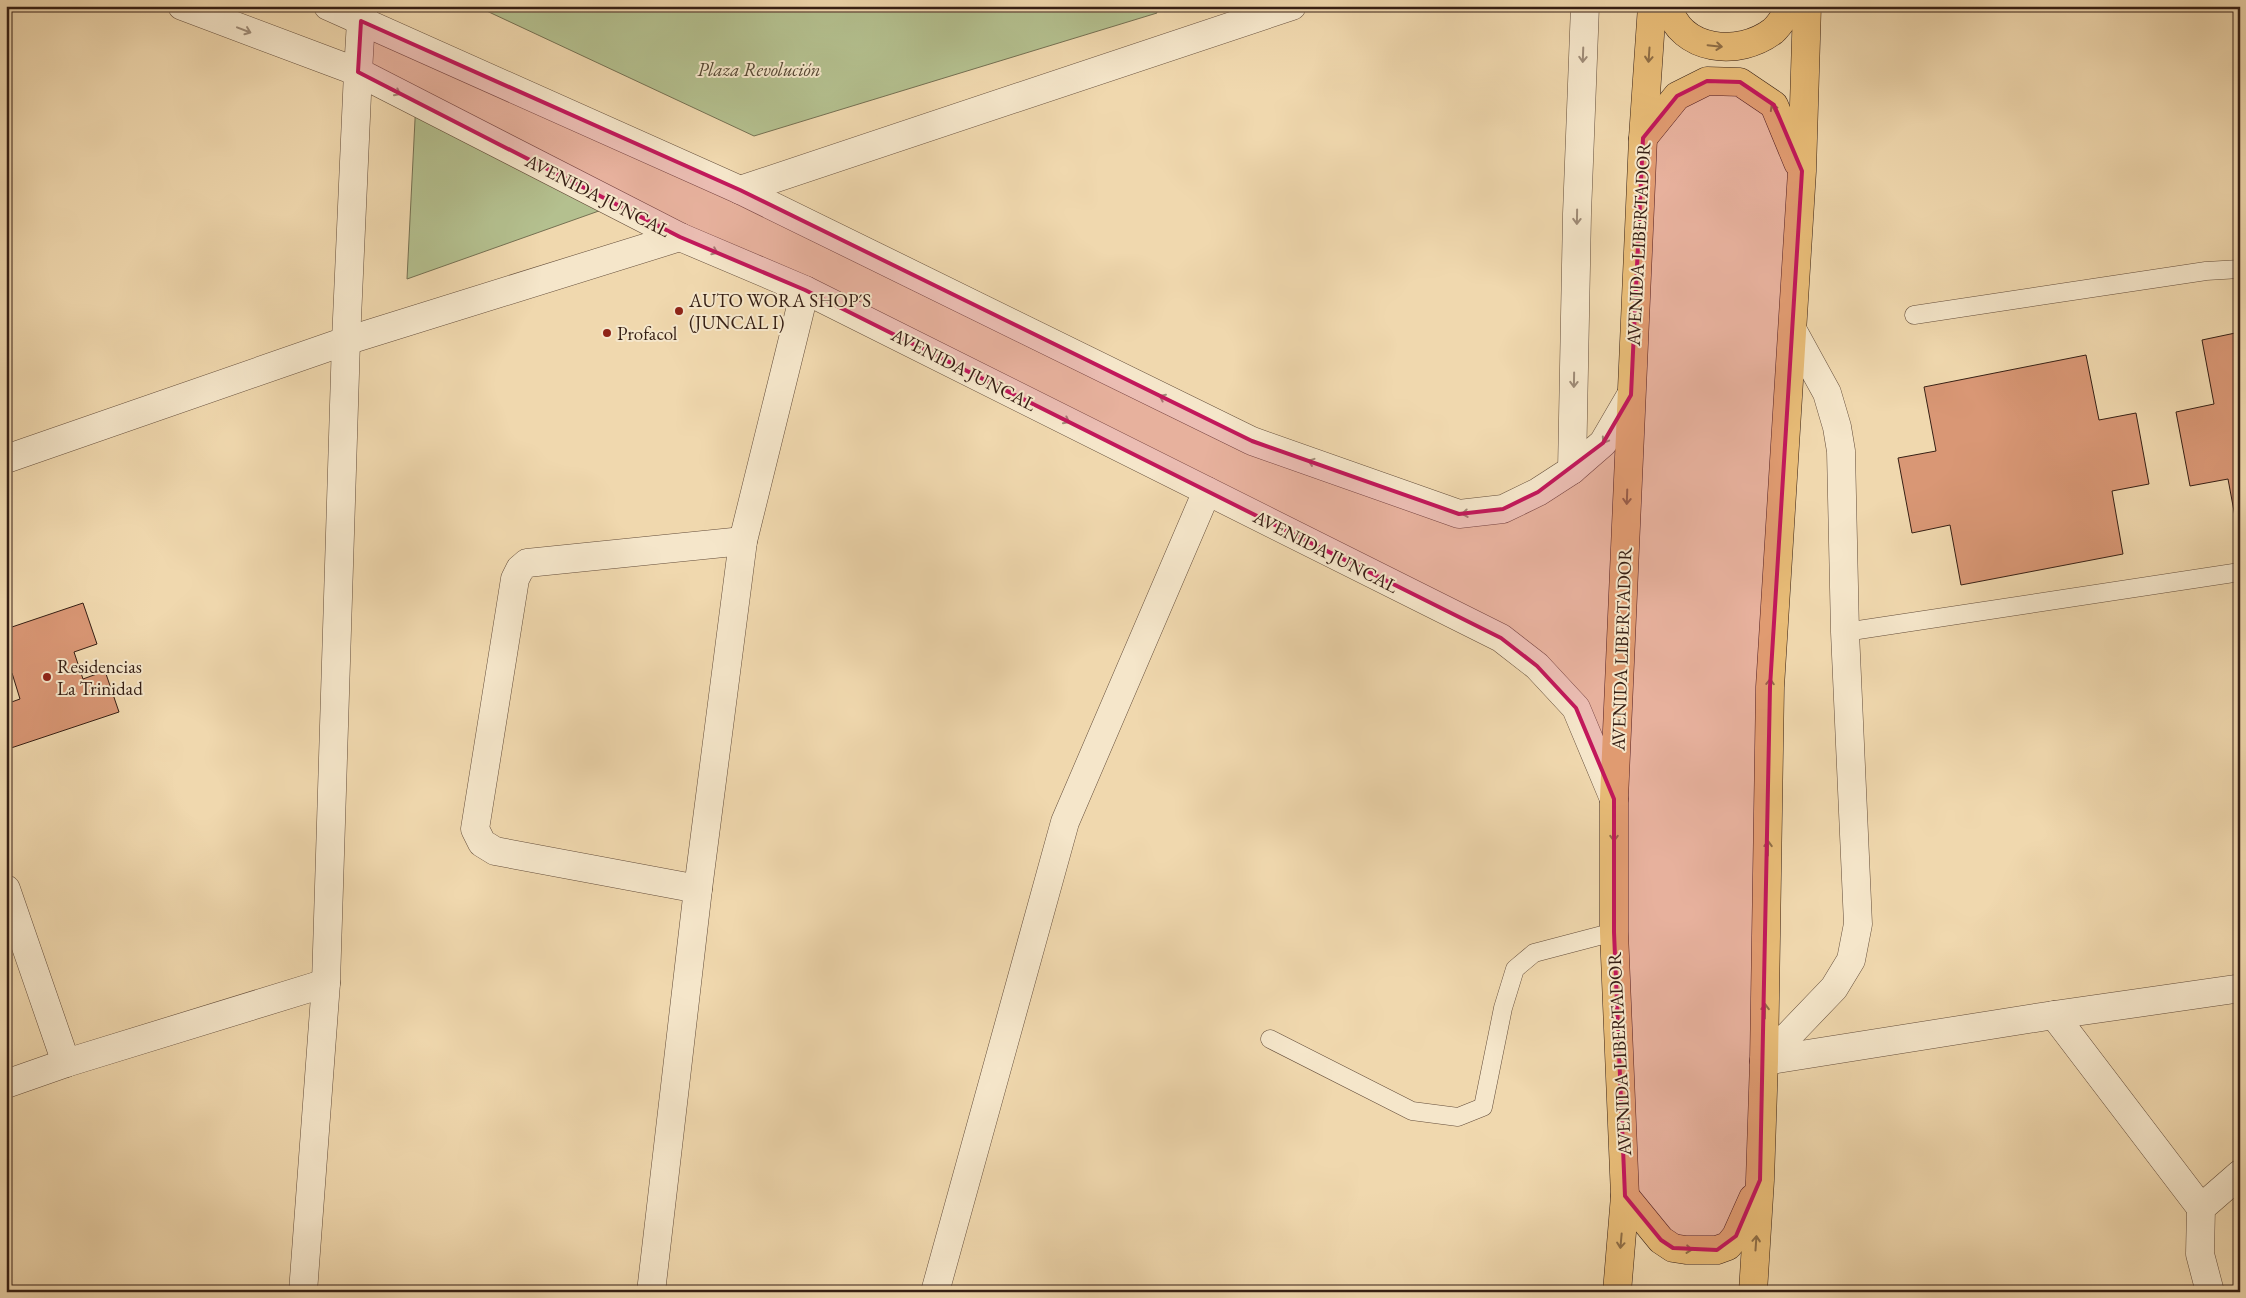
<svg xmlns="http://www.w3.org/2000/svg" width="2246" height="1298" viewBox="0 0 2246 1298" font-family="'EB Garamond',serif">
	<rect width="100%" height="100%" fill="#f0d8ae"/>
	<filter id="stains"><feTurbulence type="fractalNoise" baseFrequency=".004" numOctaves="4"/><feColorMatrix values="0 0 0 0 .2 0 0 0 0 .09 0 0 0 0 .02 0 0 0 .5 -.17"/></filter>
	<radialGradient id="worn" r=".72"><stop offset=".6" stop-color="#630" stop-opacity="0"/><stop offset="1" stop-color="#630" stop-opacity=".3"/></radialGradient>
	<g fill="#b4c08f" stroke="#757052">
		<path d="M 476,6 L 1154,6 L 1157,13 L 754,136 Z"/>
		<path d="M 416,100 L 627,201 L 407,279 Z"/>
	</g>
	<g fill="#d99775" stroke="#361f14">
		<path d="M 2240,332 L 2240,538 L 2239,538 L 2228,479 L 2190,486 L 2176,412 L 2214,404 L 2202,340 Z"/>
		<path d="M 2086,355 L 2099,420 L 2136,413 L 2149,484 L 2112,491 L 2123,554 L 1961,585 L 1950,525 L 1912,533 L 1898,458 L 1936,451 L 1924,387 Z"/>
		<path d="M 83,603 L 97,644 L 74,652 L 83,679 L 105,671 L 119,712 L 11,748 L 6,732 L 6,704 L 20,699 L 12,673 L 6,674 L 6,629 Z"/>
	</g>
	<g fill="none" stroke-linecap="round" stroke-linejoin="round">
		<defs>
			<g id="service">
				<path d="M 1914,315 L 2206,271 L 2240,269"/>
				<path d="M 1845,632 L 2240,572"/>
				<path d="M 1270,1039 L 1412,1111 L 1458,1117 L 1483,1107 L 1503,1008 L 1515,969 L 1534,953 L 1614,932"/>
			</g>
			<g id="minor">
				<path d="M 182,6 L 358,72 L 680,237 L 805,290 L 1501,638 L 1537,666 L 1576,708 L 1614,799"/>
				<path d="M 328,6 L 740,190 L 1252,441 L 1459,514 L 1503,509 L 1538,492 L 1572,470 L 1603,443 L 1631,395"/>
				<path d="M 740,190 L 1292,6"/>
				<path d="M 6,459 L 346,341 L 680,237"/>
				<path d="M 1572,470 L 1577,214 L 1585,6"/>
				<path d="M 6,889 L 66,1063"/>
				<path d="M 698,889 L 495,851 L 482,843 L 475,829 L 515,579 L 520,569 L 527,563 L 743,541"/>
				<path d="M 2054,1015 L 2201,1208"/>
				<path d="M 1764,1061 L 1834,988 L 1851,960 L 1858,924 L 1845,632 L 1841,451 L 1837,427 L 1827,393 L 1793,331"/>
				<path d="M 1764,1061 L 2054,1015 L 2235,989 L 2240,991"/>
				<path d="M 6,1084 L 66,1063 L 326,983"/>
				<path d="M 303,1292 L 326,983 L 346,341 L 358,72 L 361,21 L 364,6"/>
				<path d="M 651,1292 L 698,889 L 743,541 L 805,290"/>
				<path d="M 935,1292 L 1065,822 L 1207,491"/>
				<path d="M 2210,1292 L 2200,1254 L 2201,1208 L 2240,1174"/>
			</g>
			<g id="trunk">
				<path d="M 1668,6 C 1681,52 1739,57 1773,31 C 1780,25 1786,14 1792,6"/>
				<path d="M 1643,138 L 1677,96 L 1707,81 L 1740,82 L 1774,105 L 1798,163"/>
				<path d="M 1625,1196 L 1661,1240 L 1673,1248 L 1686,1250 L 1717,1250 L 1728,1246 L 1736,1236 L 1753,1198"/>
				<path d="M 1617,1292 L 1625,1196 L 1614,932 L 1614,799 L 1643,138 L 1652,6"/>
				<path d="M 1753,1292 L 1760,1180 L 1764,1061 L 1770,687 L 1802,171 L 1807,6"/>
			</g>
		</defs>
		<use href="#service" stroke="#644d3a" stroke-width="19"/>
		<use href="#minor" stroke="#644d3a" stroke-width="29"/>
		<use href="#trunk" stroke="#361f14" stroke-width="29"/>
		<use href="#service" stroke="#f5e6ca" stroke-width="18"/>
		<use href="#minor" stroke="#f5e6ca" stroke-width="28"/>
		<use href="#trunk" stroke="#e8bc77" stroke-width="28"/>
	</g>
	<defs><path id="oneway-shaft" d="M-6 0H5M1.5-3L5.5 0L1.5 3" fill="none" stroke-width="1.6" stroke-linecap="round" stroke-linejoin="round" transform="scale(1.25)"/></defs>
	<g stroke="#9f8c78">
		<use href="#oneway-shaft" transform="translate(244 30) rotate(21)"/>
		<use href="#oneway-shaft" transform="translate(1583 55) rotate(92)"/>
		<use href="#oneway-shaft" transform="translate(394 91) rotate(27)"/>
		<use href="#oneway-shaft" transform="translate(1577 217) rotate(91)"/>
		<use href="#oneway-shaft" transform="translate(711 250) rotate(23)"/>
		<use href="#oneway-shaft" transform="translate(1574 380) rotate(91)"/>
		<use href="#oneway-shaft" transform="translate(1166 399) rotate(-154)"/>
		<use href="#oneway-shaft" transform="translate(1063 419) rotate(27)"/>
		<use href="#oneway-shaft" transform="translate(1607 437) rotate(122)"/>
		<use href="#oneway-shaft" transform="translate(1315 463) rotate(-160)"/>
		<use href="#oneway-shaft" transform="translate(1469 513) rotate(173)"/>
	</g>
	<g stroke="#8f6e46">
		<use href="#oneway-shaft" transform="translate(1715 46) rotate(6)"/>
		<use href="#oneway-shaft" transform="translate(1649 55) rotate(94)"/>
		<use href="#oneway-shaft" transform="translate(1775 111) rotate(-118)"/>
		<use href="#oneway-shaft" transform="translate(1627 497) rotate(92)"/>
		<use href="#oneway-shaft" transform="translate(1770 686) rotate(-88)"/>
		<use href="#oneway-shaft" transform="translate(1614 834) rotate(90)"/>
		<use href="#oneway-shaft" transform="translate(1768 848) rotate(-89)"/>
		<use href="#oneway-shaft" transform="translate(1765 1011) rotate(-89)"/>
		<use href="#oneway-shaft" transform="translate(1621 1241) rotate(95)"/>
		<use href="#oneway-shaft" transform="translate(1756 1243) rotate(-86)"/>
		<use href="#oneway-shaft" transform="translate(1685 1249) rotate(5)"/>
	</g>
	<path fill="#c2185b" fill-opacity="0.2" stroke="#c2185b" stroke-width="4" stroke-linejoin="round" d="M 361,21 L 740,190 L 1252,441 L 1459,514 L 1503,509 L 1538,492 L 1603,443 L 1631,395 L 1643,138 L 1677,96 L 1707,81 L 1740,82 L 1774,105 L 1802,171 L 1770,687 L 1760,1180 L 1736,1236 L 1717,1250 L 1673,1248 L 1661,1240 L 1625,1196 L 1614,932 L 1614,799 L 1576,708 L 1537,666 L 1501,638 L 805,290 L 680,237 L 358,72 Z"/>
	<g fill="#8f2418" stroke="#f5e6ca" stroke-width="2">
		<circle cx="679" cy="311" r="5"/>
		<circle cx="607" cy="333" r="5"/>
		<circle cx="47" cy="677" r="5"/>
	</g>
	<g text-anchor="middle" stroke-width="4" stroke-linejoin="round" paint-order="stroke">
		<g font-size="19" font-style="italic" fill="#564733" stroke="#f5e6ca">
			<text x="759" y="76">Plaza Revolución</text>
		</g>
		<g font-size="19" fill="#361f14" stroke="#f5e6ca">
			<text transform="translate(598 195) rotate(27)" y="7">AVENIDA JUNCAL</text>
			<text transform="translate(1638 244) rotate(-87)" y="7">AVENIDA LIBERTADOR</text>
			<text transform="translate(964 369) rotate(27)" y="7">AVENIDA JUNCAL</text>
			<text transform="translate(1326 551) rotate(27)" y="7">AVENIDA JUNCAL</text>
			<text transform="translate(1621 649) rotate(-88)" y="7">AVENIDA LIBERTADOR</text>
			<text transform="translate(1619 1054) rotate(-93)" y="7">AVENIDA LIBERTADOR</text>
		</g>
		<g font-size="19" fill="#361f14" stroke="#f5e6ca" text-anchor="start">
			<text x="689" y="307">AUTO WORA SHOP´S<tspan x="689" dy="22">(JUNCAL I)</tspan></text>
			<text x="617" y="340">Profacol</text>
			<text x="57" y="673">Residencias<tspan x="57" dy="22">La Trinidad</tspan></text>
		</g>
	</g>
	<rect width="2246" height="1298" fill="none" stroke="#f0d8ae" stroke-width="25"/>
	<rect x="8" y="8" width="2231" height="1283" fill="none" stroke="#361f14" stroke-width="2.5"/>
	<rect x="12" y="12" width="2221" height="1273" fill="none" stroke="#361f14"/>
	<rect width="100%" height="100%" filter="url(#stains)"/>
	<rect width="100%" height="100%" fill="url(#worn)"/>
</svg>
